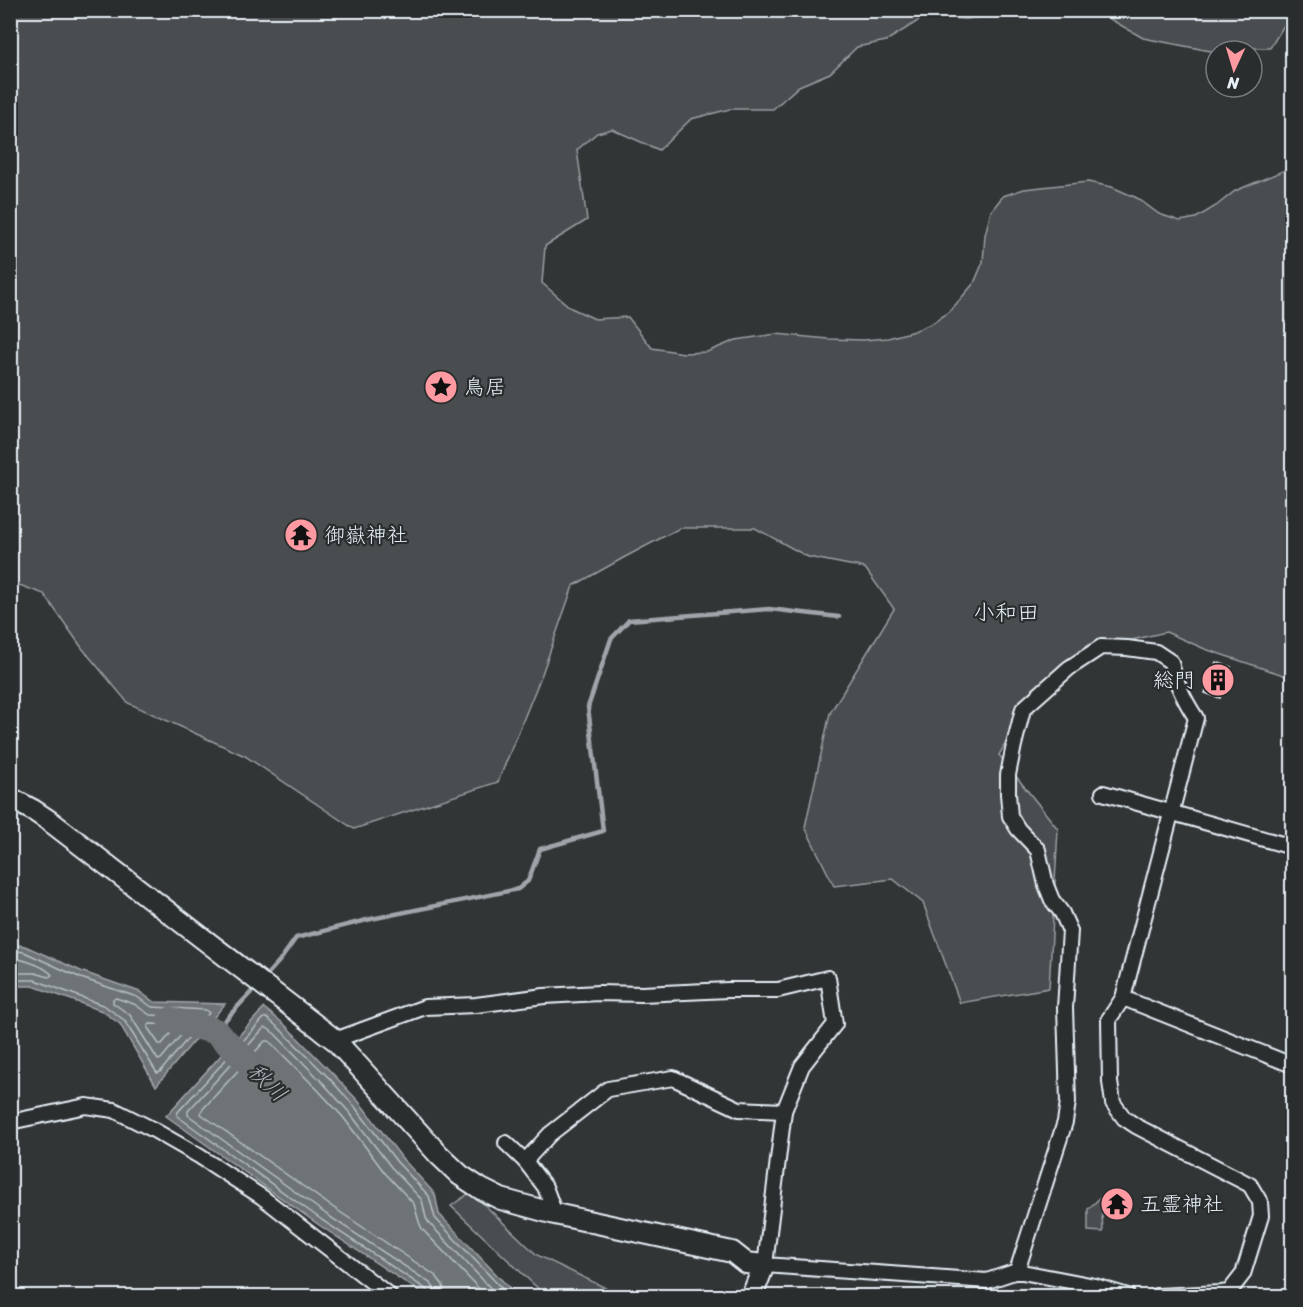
<svg xmlns="http://www.w3.org/2000/svg" width="1303" height="1307" viewBox="0 0 1303 1307" font-family="Sriracha,'Klee One',sans-serif">
	<rect width="100%" height="100%" fill="#323536"/>
	<filter id="ink" filterUnits="userSpaceOnUse"><feTurbulence type="fractalNoise" baseFrequency=".0167" numOctaves="2"/><feDisplacementMap in="SourceGraphic" scale="12" xChannelSelector="R" yChannelSelector="G"/><feConvolveMatrix kernelMatrix="1 2 1 2 8 2 1 2 1" color-interpolation-filters="sRGB"/></filter>
	<g filter="url(#ink)">
		<g fill="#494d4f" stroke="#989fa4" stroke-width="1.5">
			<path d="M 1292,10 L 1292,15 L 1289,17 L 1270,48 L 1249,48 L 1216,51 L 1216,52 L 1143,38 L 1096,11 Z"/>
			<path d="M 11,11 L 1009,11 L 1005,14 L 966,19 L 926,16 L 886,41 L 857,47 L 830,73 L 799,86 L 773,109 L 730,109 L 691,119 L 659,150 L 612,129 L 597,133 L 577,150 L 587,220 L 545,246 L 542,283 L 571,308 L 595,319 L 628,317 L 652,348 L 684,353 L 707,352 L 736,340 L 776,334 L 828,339 L 863,340 L 888,338 L 914,331 L 933,323 L 951,310 L 974,283 L 983,262 L 985,235 L 991,211 L 1003,196 L 1024,189 L 1088,182 L 1112,187 L 1137,198 L 1159,214 L 1180,221 L 1196,218 L 1216,206 L 1235,191 L 1292,167 L 1292,678 L 1205,649 L 1166,632 L 1080,652 L 1034,693 L 999,755 L 1058,829 L 1049,988 L 960,1003 L 923,903 L 893,879 L 834,886 L 805,827 L 830,713 L 894,609 L 865,568 L 808,557 L 755,528 L 680,528 L 625,557 L 573,586 L 542,674 L 498,782 L 354,829 L 245,756 L 128,703 L 82,648 L 44,594 L 11,582 Z"/>
			<path d="M 471,1192 L 537,1255 L 614,1292 L 620,1296 L 546,1296 L 451,1206 Z"/>
			<path d="M 1101,1197 L 1103,1232 L 1088,1231 L 1088,1209 Z"/>
		</g>
		<g fill="#6e7376" stroke="#9fa5aa" stroke-width="1.5">
			<path d="M 10,944 L 25,946 L 83,972 L 140,992 L 154,1002 L 225,1004 L 156,1086 L 120,1024 L 102,1011 L 33,986 L 11,986 Z"/>
			<path d="M 264,1008 L 284,1024 L 334,1075 L 360,1103 L 402,1158 L 435,1194 L 439,1214 L 517,1296 L 426,1296 L 319,1225 L 166,1116 Z"/>
		</g>
		<g fill="none" stroke-linecap="round" stroke-linejoin="round">
			<g stroke="#b7bfc4" stroke-width="1.5">
				<path d="M 10,950 L 24,952 L 81,978 L 137,997 L 152,1007 L 206,1010 L 209,1013 L 160,1072 L 157,1073 L 124,1020 L 105,1006 L 35,980 L 10,980"/>
				<path d="M 10,957 C 24,960 44,965 52,975 L 49,977 L 35,973 L 10,973"/>
				<path d="M 116,998 L 134,1004 L 150,1015 L 190,1017 L 193,1018 L 193,1021 L 161,1059 L 158,1060 L 130,1015 L 113,1003 L 113,999 Z"/>
				<path d="M 151,1024 L 172,1025 L 174,1029 L 162,1044 L 159,1044 L 148,1028 L 148,1025 Z"/>
				<path d="M 429,1296 L 428,1292 L 426,1289 L 322,1220 L 177,1116 L 177,1113 L 264,1018 L 267,1018 L 280,1029 L 330,1079 L 355,1107 L 397,1162 L 429,1196 L 435,1218 L 509,1296"/>
				<path d="M 436,1296 L 435,1289 L 430,1283 L 326,1214 L 188,1115 L 188,1111 L 264,1028 L 267,1028 L 275,1034 L 324,1084 L 349,1112 L 391,1167 L 422,1200 L 426,1218 L 429,1223 L 498,1296"/>
				<path d="M 445,1296 L 443,1285 L 436,1276 L 331,1206 L 201,1114 L 202,1110 L 265,1041 L 269,1041 L 318,1090 L 343,1117 L 385,1173 L 414,1204 L 419,1222 L 422,1229 L 486,1296"/>
			</g>
			<g stroke="#9fa5aa" stroke-width="4.5">
				<path d="M 264,978 L 281,959 L 296,938 L 371,919 L 518,889 L 528,881 L 540,849 L 603,831 L 588,707 L 611,639 L 629,620 L 769,609 L 839,617"/>
				<path d="M 215,1031 L 256,987"/>
			</g>
			<path stroke="#6e7376" stroke-width="26" d="M 170,1020 L 215,1031 L 255,1069"/>
		</g>
		<path fill="#5c6063" stroke="#e8f1f8" stroke-width="1.5" d="M 1216,662 L 1231,667 L 1220,698 L 1205,693 Z"/>
		<g fill="none" stroke-linecap="round" stroke-linejoin="round">
			<defs>
				<g id="street">
					<path d="M 1103,793 L 1292,847"/>
					<path d="M 1123,998 L 1292,1065"/>
					<path d="M 335,1040 L 425,1007 L 476,1005 L 544,996 L 599,993 L 642,994 L 728,990 L 778,990 L 828,978 L 835,1024 L 802,1066 L 784,1111 L 765,1265 L 987,1281 L 1017,1271 L 1095,1286 L 1128,1296"/>
					<path d="M 10,1122 L 86,1106 L 114,1110 L 152,1129 L 199,1156 L 262,1197 L 390,1296"/>
					<path d="M 506,1143 L 525,1161"/>
					<path d="M 555,1214 L 545,1187 L 525,1161 L 550,1134 L 608,1089 L 673,1078 L 739,1109 L 784,1111"/>
					<path d="M 1017,1271 L 1065,1122 L 1068,1102 L 1065,1008 L 1070,931 L 1062,913 L 1052,900 L 1046,885 L 1038,850 L 1018,829 L 1010,816 L 1008,794 L 1008,775 L 1014,745 L 1023,709 L 1069,668 L 1101,647 L 1127,648 L 1156,652 L 1171,662 C 1175,682 1185,701 1196,718 L 1123,998 L 1109,1019 L 1110,1082 L 1113,1103 L 1124,1118 L 1136,1126 L 1250,1185 L 1260,1202 L 1261,1216 L 1243,1274 L 1229,1292 L 1221,1293 L 1156,1296"/>
				</g>
				<path id="secondary" d="M 10,798 L 33,810 L 51,822 L 335,1040 L 439,1155 L 460,1175 L 481,1189 L 501,1199 L 555,1214 L 732,1252 L 746,1263 L 764,1265 L 752,1296"/>
			</defs>
			<use href="#street" stroke="#e8f1f8" stroke-width="18"/>
			<use href="#secondary" stroke="#e8f1f8" stroke-width="24"/>
			<use href="#street" stroke="#2a2d2e" stroke-width="14"/>
			<use href="#secondary" stroke="#2a2d2e" stroke-width="20"/>
		</g>
	</g>
	<defs>
		<symbol id="sight-disc" viewBox="-11 -11 22 22"><circle r="9.5" fill="#ff9aa2" stroke="#2a2d2e"/><path d="M0-6L1.8-2.2L6-1.7L2.9 1.2L3.7 5.4L0 3.3L-3.7 5.4L-2.9 1.2L-6-1.7L-1.8-2.2Z" fill="#111"/></symbol>
		<symbol id="temple-disc" viewBox="-11 -11 22 22"><circle r="9.5" fill="#ff9aa2" stroke="#2a2d2e"/><path d="M0-6L5-2H3V0L6.5 2.5H4V6H1.5V3h-3V6H-4V2.5H-6.5L-3 0V-2H-5Z" fill="#111"/></symbol>
		<symbol id="building-disc" viewBox="-11 -11 22 22"><circle r="9.5" fill="#ff9aa2" stroke="#2a2d2e"/><path d="M-4-6H4V6H1V3H-1V6H-4ZM-2.5-4.3h1.7v1.8h-1.7ZM.8-4.3h1.7v1.8H.8ZM-2.5-1h1.7V.8h-1.7ZM.8-1h1.7V.8H.8Z" fill="#111"/></symbol>
	</defs>
	<g fill-rule="evenodd">
		<use href="#sight-disc" x="422" y="368" width="38" height="38"/>
		<use href="#temple-disc" x="282" y="516" width="38" height="38"/>
		<use href="#building-disc" x="1199" y="661" width="38" height="38"/>
		<use href="#temple-disc" x="1098" y="1185" width="38" height="38"/>
	</g>
	<g text-anchor="middle" stroke-width="4.5" stroke-linejoin="round" paint-order="stroke">
		<g font-size="21" fill="#e8f1f8" stroke="#2a2d2e" text-anchor="start">
			<text x="464" y="394">鳥居</text>
			<text x="324" y="542">御嶽神社</text>
			<text x="1195" y="687" text-anchor="end">総門</text>
			<text x="1140" y="1211">五霊神社</text>
		</g>
		<g font-size="22" fill="#e8f1f8" stroke="#2a2d2e">
			<text x="1006" y="620">小和田</text>
		</g>
		<g font-size="22" font-style="italic" fill="#b1b8be" stroke="#2a2d2e">
			<text transform="translate(268 1082) rotate(44)" y="8">秋川</text>
		</g>
	</g>
	<rect width="1303" height="1307" fill="none" stroke="#2a2d2e" stroke-width="36"/>
	<rect x="18" y="18" width="1267" height="1271" fill="none" stroke="#e8f1f8" stroke-width="2" filter="url(#ink)"/>
	<g transform="translate(1234 69) rotate(184)"><circle r="28" fill="#2a2d2e" stroke="#767b7f" stroke-width="1.5"/>
	<path d="M0-4.5L10 22L0 15L-10 22Z" fill="#ff9aa2"/>
	<text y="-9" font-size="16" font-weight="bold" text-anchor="middle" fill="#e8f1f8">N</text>
	</g>
</svg>
